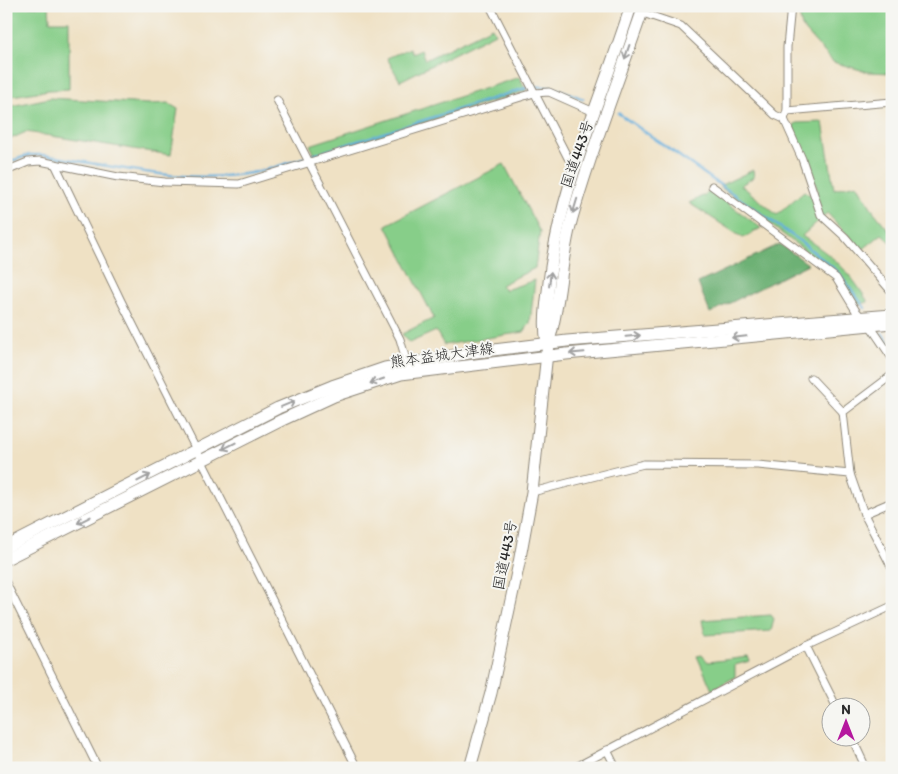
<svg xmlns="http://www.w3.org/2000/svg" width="898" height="774" viewBox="0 0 898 774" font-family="Itim,'Klee One',sans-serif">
	<rect width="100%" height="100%" fill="#f6f6f2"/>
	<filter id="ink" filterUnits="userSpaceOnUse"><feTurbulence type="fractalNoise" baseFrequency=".02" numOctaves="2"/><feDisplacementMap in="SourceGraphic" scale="10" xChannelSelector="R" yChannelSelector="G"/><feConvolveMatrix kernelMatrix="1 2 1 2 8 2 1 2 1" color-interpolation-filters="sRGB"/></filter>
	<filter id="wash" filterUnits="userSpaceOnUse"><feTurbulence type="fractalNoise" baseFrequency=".0096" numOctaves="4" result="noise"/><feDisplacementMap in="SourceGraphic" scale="20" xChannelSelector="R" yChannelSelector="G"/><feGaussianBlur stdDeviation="1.12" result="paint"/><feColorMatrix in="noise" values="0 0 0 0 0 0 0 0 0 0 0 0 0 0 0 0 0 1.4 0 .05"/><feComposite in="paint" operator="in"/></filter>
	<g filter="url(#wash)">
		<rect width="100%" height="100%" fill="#efe1c4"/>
		<g fill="#87ce89" stroke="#597c5a">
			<path d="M 6,6 L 49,6 L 50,21 L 69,21 L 69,89 L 49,90 L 6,97 Z"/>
			<path d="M 797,6 L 892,6 L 892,73 L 868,72 L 833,62 L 802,27 Z"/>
			<path d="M 492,27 L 495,33 L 400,81 L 387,58 L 410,48 L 413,54 L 421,50 L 425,60 Z"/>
			<path d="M 520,77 L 526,91 L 316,157 L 310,145 Z"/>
			<path d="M 50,98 L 149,104 L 168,103 L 178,109 L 171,155 L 26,132 L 6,141 L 6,107 Z"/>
			<path d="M 823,122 L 834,189 L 857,184 L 874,212 L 892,234 L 892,243 L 882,234 L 862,250 L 827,213 L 802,236 C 835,258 847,268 868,302 L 857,305 L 837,275 L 719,186 L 753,170 L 754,177 L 741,185 L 777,215 L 804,191 L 812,196 L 818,191 L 793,127 L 796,123 Z"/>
			<path d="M 504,164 L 540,232 L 535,268 L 501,285 L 505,290 L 535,280 L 530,323 L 524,332 L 444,345 L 436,331 L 409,343 L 402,334 L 434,318 L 386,225 Z"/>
			<path d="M 710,192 L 717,195 L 761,228 L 743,238 L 689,203 Z"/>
			<path d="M 771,615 L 774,619 L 771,631 L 705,635 L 702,620 Z"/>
			<path d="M 702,655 L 708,662 L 748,657 L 750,661 L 735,665 L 735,677 L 712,690 L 697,656 Z"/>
		</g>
		<path fill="#6db175" stroke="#4c6e50" d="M 780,244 L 808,264 L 710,313 L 698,283 Z"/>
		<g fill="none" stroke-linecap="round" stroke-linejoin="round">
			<g stroke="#64aedc" stroke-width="2.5">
				<path d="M 618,113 L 800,241 L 838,272 L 865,308"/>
				<path d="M 6,163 L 29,155 L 43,155 C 118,166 189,188 266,170 L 526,88 C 547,84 564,90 583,99"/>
				<path d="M 882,333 L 892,348"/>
			</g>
		</g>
	</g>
	<g filter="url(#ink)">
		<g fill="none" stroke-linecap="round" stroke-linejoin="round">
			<defs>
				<g id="minor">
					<path d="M 405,6 L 434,6"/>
					<path d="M 490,6 L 568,158 L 577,161"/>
					<path d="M 640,12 L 681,26 L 775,115 L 784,119 L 802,159 L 821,215 L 845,237 L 892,292"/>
					<path d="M 277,100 L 400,339 L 408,367"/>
					<path d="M 787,111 L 892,102"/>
					<path d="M 784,119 L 787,111 L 787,47 L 791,6"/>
					<path d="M 56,166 L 121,301 L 357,768"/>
					<path d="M 6,171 L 28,162 L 40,161 L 118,177 L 165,182 L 239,184 L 534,93 L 549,92 L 594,112"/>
					<path d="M 712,186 L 836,278 L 856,311 L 873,330 L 892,358"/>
					<path d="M 892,375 L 843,412 L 850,474 L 864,514 L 892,568"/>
					<path d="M 811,378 L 843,412"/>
					<path d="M 532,492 L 644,464 L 758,465 L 850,474"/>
					<path d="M 864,514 L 892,502"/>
					<path d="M 6,583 L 98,768"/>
					<path d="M 806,646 L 836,706"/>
					<path d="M 851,736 L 866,768"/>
					<path d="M 607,750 L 616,768"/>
					<path d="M 574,768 L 806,646 L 892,606"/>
				</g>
				<g id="primary">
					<path d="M 6,547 L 278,408 L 332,386 L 385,368 L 469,353 L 567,341 L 892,315"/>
					<path d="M 6,559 L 282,420 L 334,396 L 401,374 L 566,354 L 892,323"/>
				</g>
				<g id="trunk">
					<path d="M 547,343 C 543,322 547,303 549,282 C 560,186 602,98 631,6"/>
					<path d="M 470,768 L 491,693 L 519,563 L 532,492 L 548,344 C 561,304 560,259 572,218 C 592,146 620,77 644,6"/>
				</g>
			</defs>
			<use href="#minor" stroke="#8d8678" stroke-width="9"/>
			<use href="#primary" stroke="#8d8678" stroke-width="13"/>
			<use href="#trunk" stroke="#8d8678" stroke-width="13"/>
			<use href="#minor" stroke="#fff" stroke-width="7"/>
			<use href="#primary" stroke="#fff" stroke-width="11"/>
			<use href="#trunk" stroke="#fff" stroke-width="11"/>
		</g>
		<defs><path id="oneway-shaft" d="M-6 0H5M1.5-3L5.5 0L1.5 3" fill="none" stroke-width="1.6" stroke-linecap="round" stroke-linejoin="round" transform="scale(1.25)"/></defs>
		<g stroke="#a0a0a0">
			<use href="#oneway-shaft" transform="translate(627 52) rotate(109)"/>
			<use href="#oneway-shaft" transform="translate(575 206) rotate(107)"/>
			<use href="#oneway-shaft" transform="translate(550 279) rotate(-83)"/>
			<use href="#oneway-shaft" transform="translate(633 336) rotate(-5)"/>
			<use href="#oneway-shaft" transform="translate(739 337) rotate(174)"/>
			<use href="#oneway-shaft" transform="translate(577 353) rotate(175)"/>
			<use href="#oneway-shaft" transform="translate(377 381) rotate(161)"/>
			<use href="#oneway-shaft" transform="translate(288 404) rotate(-23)"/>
			<use href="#oneway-shaft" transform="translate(229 446) rotate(153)"/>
			<use href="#oneway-shaft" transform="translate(144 478) rotate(-27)"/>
			<use href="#oneway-shaft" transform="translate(84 520) rotate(153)"/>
		</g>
	</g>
	<g text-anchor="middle" stroke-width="4" stroke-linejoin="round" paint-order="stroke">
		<g font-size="15" fill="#2b2b2b" stroke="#f6f6f2">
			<text transform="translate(577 154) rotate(-71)" y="5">国道443号</text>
			<text transform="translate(442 355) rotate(-8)" y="5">熊本益城大津線</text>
			<text transform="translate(505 555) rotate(-79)" y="5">国道443号</text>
		</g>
	</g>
	<rect width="898" height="774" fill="none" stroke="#f6f6f2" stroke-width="25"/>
	<g transform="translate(846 722)"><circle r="24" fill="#f6f6f2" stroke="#a5a5a2"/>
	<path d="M0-4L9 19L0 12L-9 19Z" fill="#b5179e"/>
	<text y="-8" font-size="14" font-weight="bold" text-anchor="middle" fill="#2b2b2b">N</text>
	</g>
</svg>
